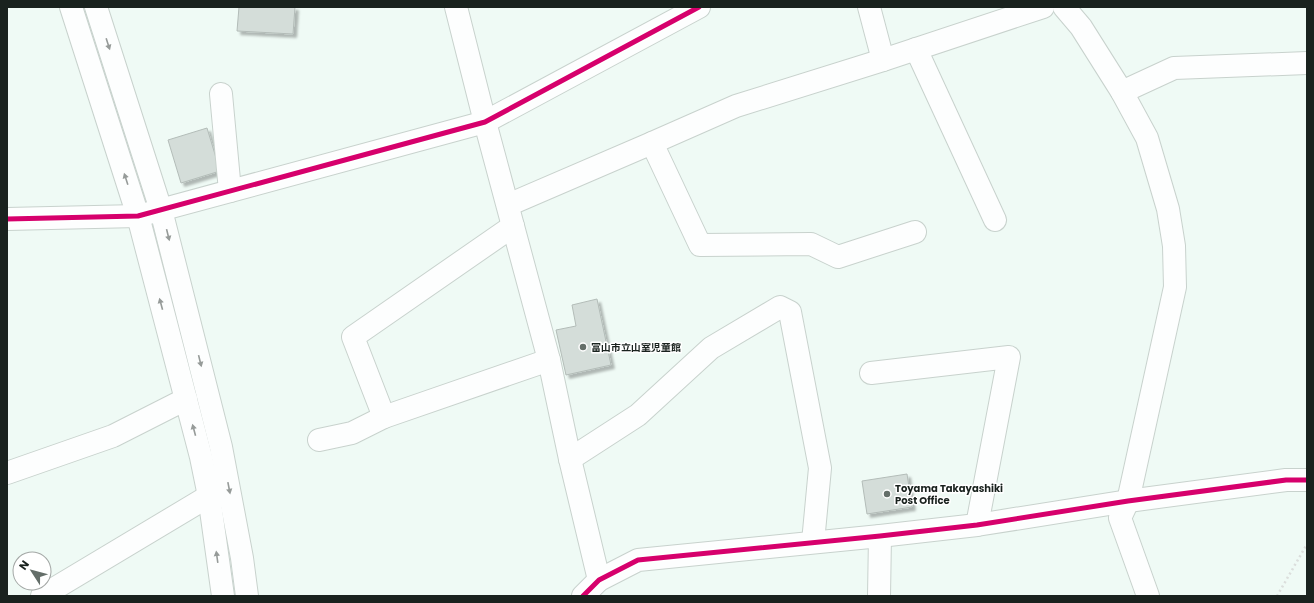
<svg xmlns="http://www.w3.org/2000/svg" width="1314" height="603" viewBox="0 0 1314 603" font-family="Poppins,'Noto Sans JP',sans-serif">
	<defs>
		<filter id="shadow"><feDropShadow dx="3.5" dy="3.5" stdDeviation="1" flood-color="#0004"/></filter>
	</defs>
	<rect width="100%" height="100%" fill="#effaf5"/>
	<g fill="#d4ddd9" stroke="#b3bcb8" filter="url(#shadow)">
		<path d="M 239,7 L 295,7 L 293,34 L 237,31 Z"/>
		<path d="M 207,128 L 220,171 L 181,183 L 168,140 Z"/>
		<path d="M 597,299 L 611,365 L 566,375 L 556,330 L 576,326 L 572,305 Z"/>
		<path d="M 907,474 L 912,507 L 867,514 L 862,481 Z"/>
	</g>
	<g fill="none" stroke-linecap="round" stroke-linejoin="round">
		<defs>
			<g id="minor">
				<path d="M 71,7 L 138,216 L 201,457 L 209,496 L 223,596"/>
				<path d="M 96,7 L 161,210 L 221,447 L 242,558 L 247,596"/>
				<path d="M 456,7 L 485,122 L 549,360 L 570,459 L 599,580"/>
				<path d="M 869,7 L 883,60"/>
				<path d="M 1064,7 L 1081,27 L 1122,92 L 1147,138 L 1168,209 L 1174,246 L 1175,287 L 1128,501 L 1120,518 L 1148,596"/>
				<path d="M 916,49 L 995,220"/>
				<path d="M 1122,92 L 1174,68 L 1307,63"/>
				<path d="M 221,94 L 230,191"/>
				<path d="M 652,143 L 736,106 L 883,60 L 1043,7"/>
				<path d="M 508,205 L 652,143 L 700,245 L 811,244 L 838,257 L 915,232"/>
				<path d="M 7,219 L 138,216 L 485,122 L 699,7"/>
				<path d="M 871,373 L 1009,357 L 977,525"/>
				<path d="M 384,417 L 549,360"/>
				<path d="M 319,440 L 352,433 L 384,417 L 353,337 L 513,226"/>
				<path d="M 570,459 L 638,415 L 711,348 L 780,307 L 790,312 L 820,468 L 813,542"/>
				<path d="M 7,473 L 113,436 L 186,399"/>
				<path d="M 42,596 L 209,496"/>
				<path d="M 583,596 L 599,580 L 638,560 L 880,536 L 977,525 L 1128,501 L 1286,480 L 1307,480"/>
				<path d="M 879,596 L 880,536"/>
			</g>
		</defs>
		<use href="#minor" stroke="#c8d2cd" stroke-width="24"/>
		<path stroke="#dbdedc" stroke-width="2.5" stroke-dasharray="2 3" stroke-linecap="butt" d="M 1277,596 L 1307,544"/>
		<use href="#minor" stroke="#fdfefe" stroke-width="22"/>
		<defs>
			<g id="cycleway">
				<path d="M 7,219 L 138,216 L 485,122 L 699,7"/>
				<path d="M 583,596 L 599,580 L 638,560 L 880,536 L 977,525 L 1128,501 L 1286,480 L 1307,480"/>
			</g>
		</defs>
		<use href="#cycleway" stroke="#fff" stroke-width="8"/>
		<use href="#cycleway" stroke="#d6006c" stroke-width="5"/>
	</g>
	<defs><path id="oneway-solid" d="M-6-.8H1V-3.2L6.5 0L1 3.2V.8H-6Z"/></defs>
	<g fill="#969b99">
		<use href="#oneway-solid" transform="translate(108 44) rotate(72)"/>
		<use href="#oneway-solid" transform="translate(126 179) rotate(-108)"/>
		<use href="#oneway-solid" transform="translate(168 235) rotate(76)"/>
		<use href="#oneway-solid" transform="translate(161 304) rotate(-105)"/>
		<use href="#oneway-solid" transform="translate(200 361) rotate(76)"/>
		<use href="#oneway-solid" transform="translate(194 430) rotate(-105)"/>
		<use href="#oneway-solid" transform="translate(229 488) rotate(79)"/>
		<use href="#oneway-solid" transform="translate(217 557) rotate(-98)"/>
	</g>
	<g fill="#646e69" stroke="#fff" stroke-width="1.5">
		<circle cx="583" cy="347" r="4"/>
		<circle cx="887" cy="494" r="4"/>
	</g>
	<g text-anchor="middle" stroke-width="3" stroke-linejoin="round" paint-order="stroke">
		<g font-size="10" font-weight="bold" fill="#19221e" stroke="#fff" text-anchor="start">
			<text x="591" y="351">富山市立山室児童館</text>
			<text x="895" y="492">Toyama Takayashiki<tspan x="895" dy="12">Post Office</tspan></text>
		</g>
	</g>
	<rect width="1314" height="603" fill="none" stroke="#19221e" stroke-width="16"/>
	<g transform="translate(32 571) rotate(306)"><circle r="19" fill="#ffffff" stroke="#a3a7a5"/>
	<path d="M0-3L7 15L0 10L-7 15Z" fill="#646e69"/>
	<text y="-6" font-size="11" font-weight="bold" text-anchor="middle" fill="#19221e">N</text>
	</g>
</svg>
